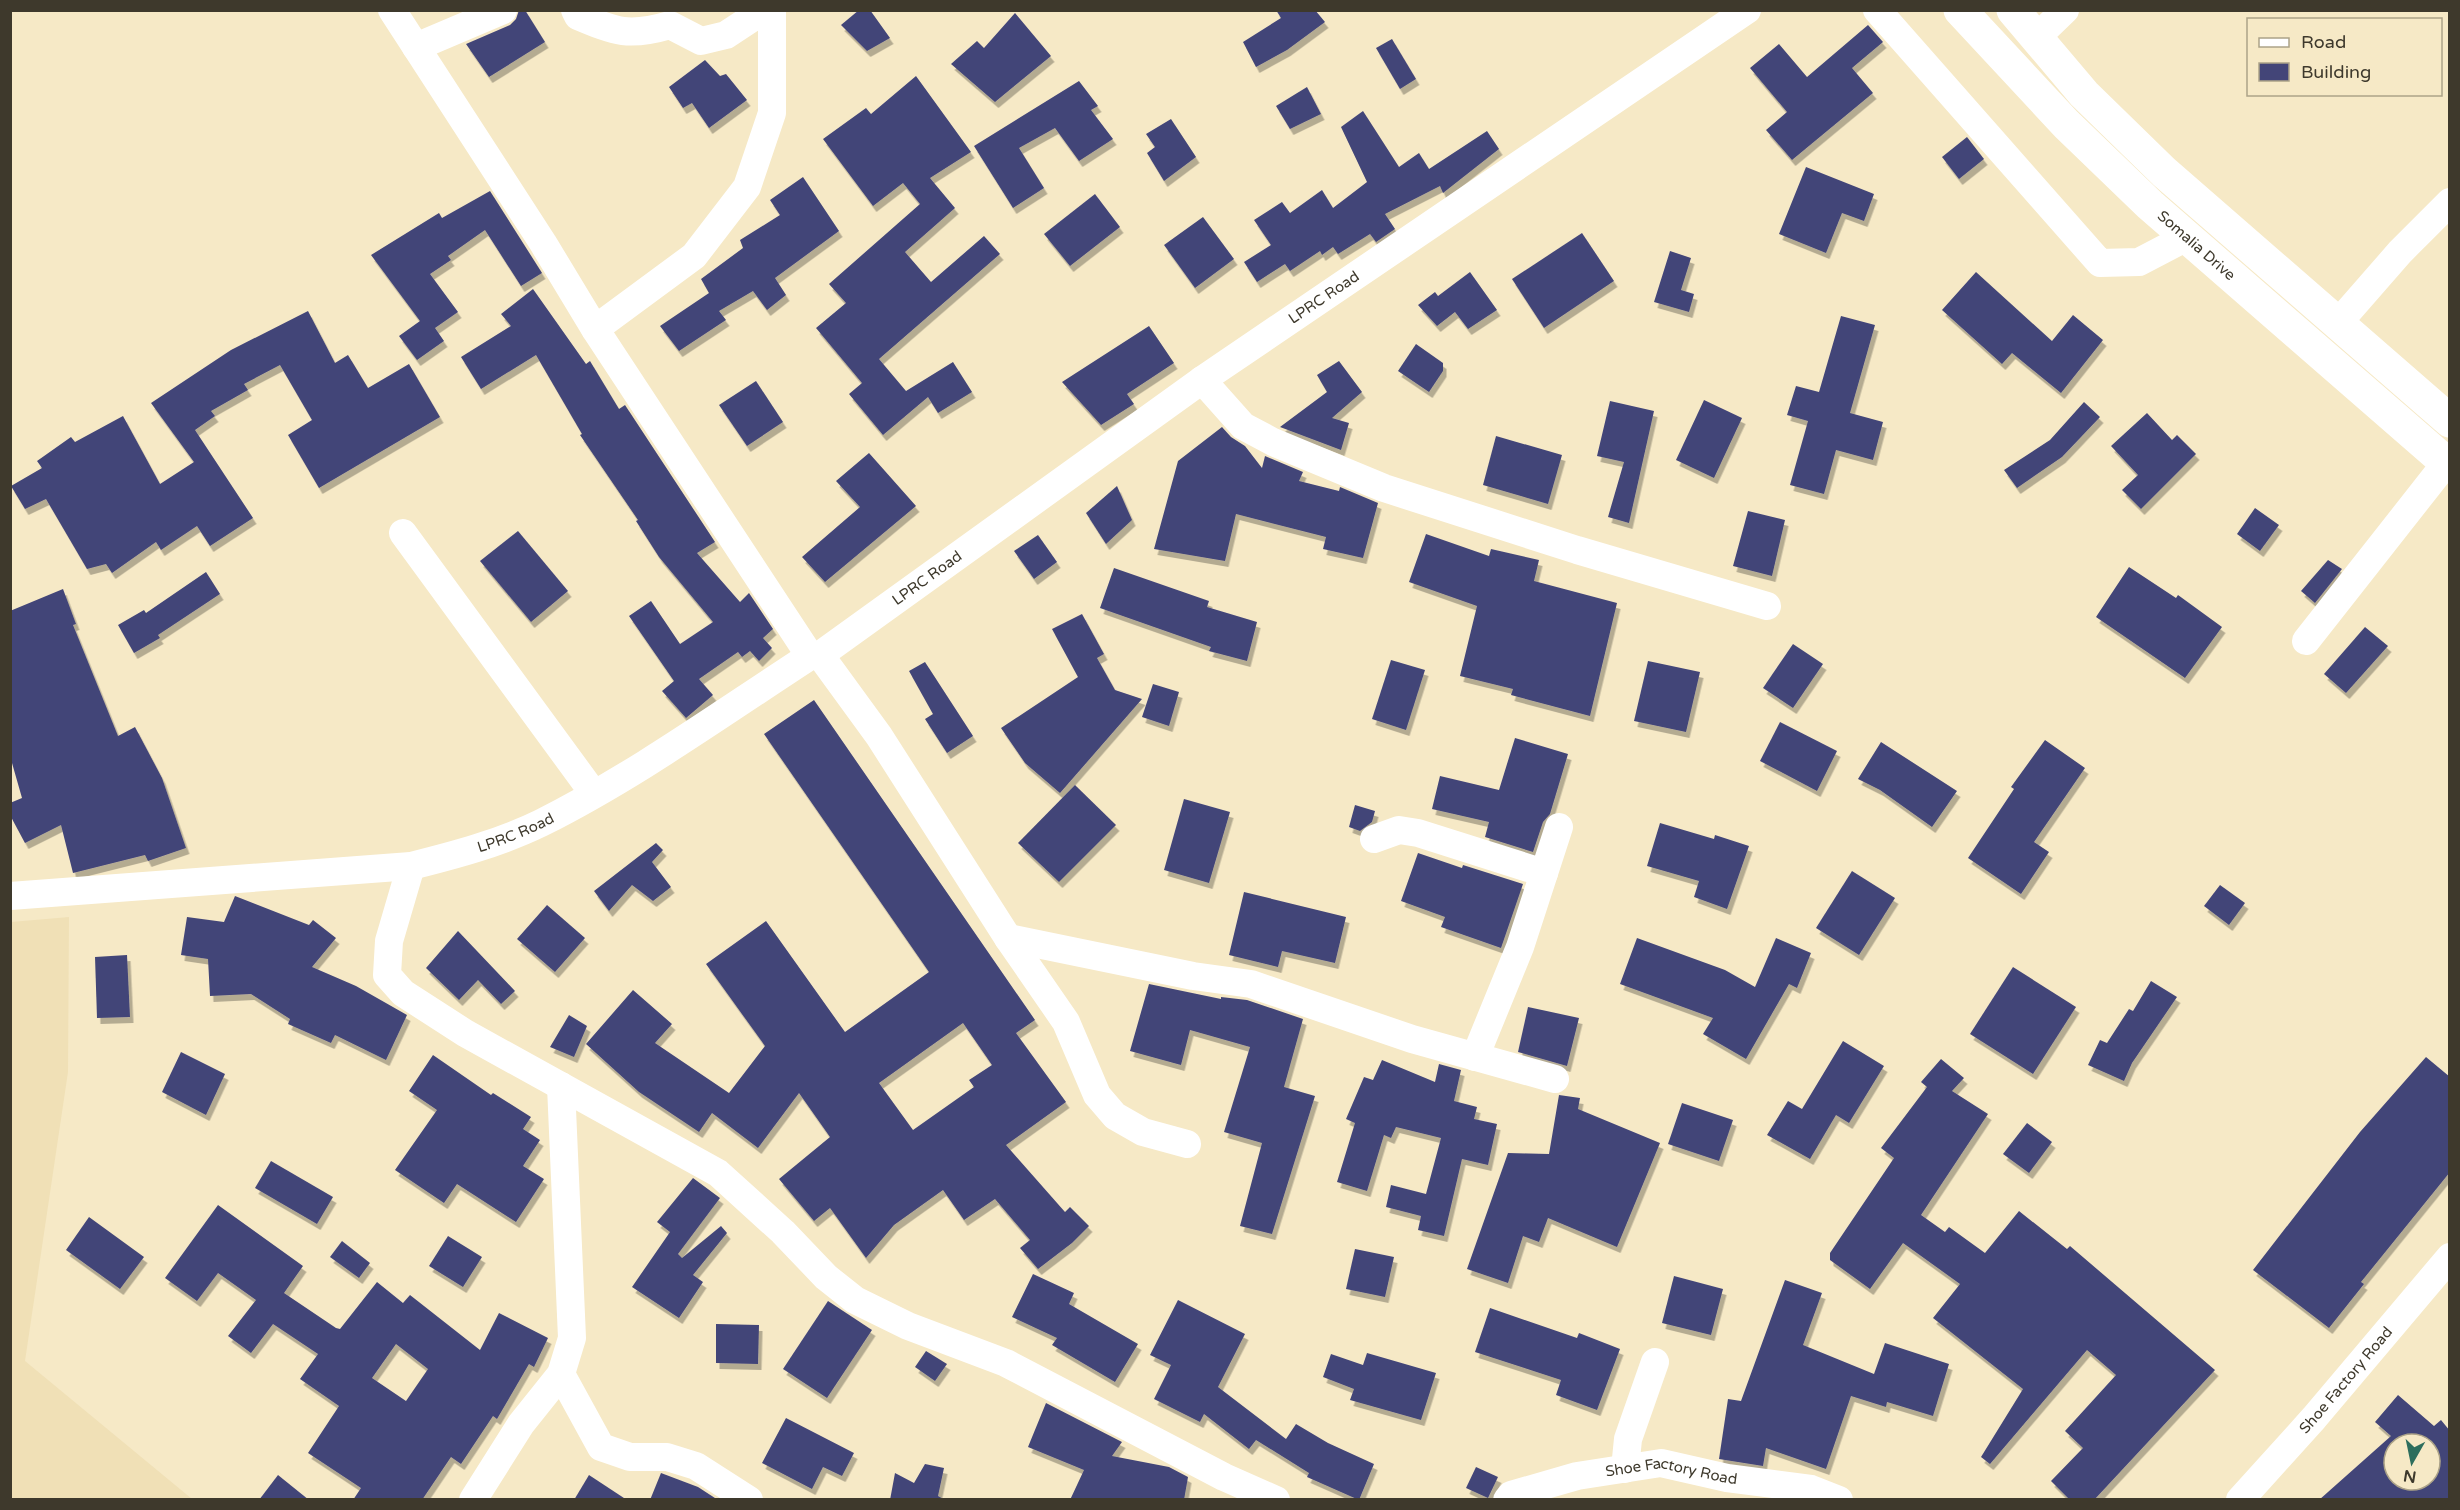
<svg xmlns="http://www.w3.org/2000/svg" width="2460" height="1510" viewBox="0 0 2460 1510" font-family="'Varela Round',sans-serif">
	<defs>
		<filter id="shadow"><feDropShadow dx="3.5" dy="6" stdDeviation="0" flood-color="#0004"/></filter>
	</defs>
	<rect width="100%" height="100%" fill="#f6e9c6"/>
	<path fill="#f0e0b6" d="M 69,917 L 68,1072 L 25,1361 L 192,1499 L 11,1499 L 11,922 Z"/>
	<g fill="#434578" fill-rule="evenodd" filter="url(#shadow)">
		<path d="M 519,10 L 525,10 L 545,42 L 489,77 L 466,44 L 510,25 L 516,19 Z"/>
		<path d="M 859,10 L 870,10 L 890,38 L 867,51 L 841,25 Z"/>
		<path d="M 1276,10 L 1315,10 L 1325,22 L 1287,50 L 1256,67 L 1243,42 L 1281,18 Z"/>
		<path d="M 1015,13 L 1051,56 L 995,102 L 951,64 L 977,41 L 984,48 Z"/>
		<path d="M 1868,25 L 1883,42 L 1852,68 L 1873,93 L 1792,160 L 1766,130 L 1787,112 L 1750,68 L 1779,44 L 1807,77 Z"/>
		<path d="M 1392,39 L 1416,79 L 1400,89 L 1376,48 Z"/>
		<path d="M 705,60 L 720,76 L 726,74 L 747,100 L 709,128 L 692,103 L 683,108 L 669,87 Z"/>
		<path d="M 916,76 L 971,152 L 930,178 L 955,208 L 905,252 L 931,282 L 984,236 L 1000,254 L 879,359 L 906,391 L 953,362 L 972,392 L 938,413 L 928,397 L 883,435 L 849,394 L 862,383 L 816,328 L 846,303 L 829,284 L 920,204 L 903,183 L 873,206 L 823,139 L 866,108 L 871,114 Z"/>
		<path d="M 1079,81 L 1098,106 L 1091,110 L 1113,139 L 1079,161 L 1055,128 L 1019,148 L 1044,188 L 1013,208 L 974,146 Z"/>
		<path d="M 1307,87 L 1321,114 L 1290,129 L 1276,106 Z"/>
		<path d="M 1363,111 L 1399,167 L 1419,153 L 1429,169 L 1487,131 L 1499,149 L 1443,193 L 1440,186 L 1385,214 L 1395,229 L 1376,242 L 1370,234 L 1338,254 L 1333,247 L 1322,255 L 1320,251 L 1290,271 L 1285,264 L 1257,282 L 1244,262 L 1271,245 L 1254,220 L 1282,202 L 1290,213 L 1322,190 L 1333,208 L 1367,182 L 1341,127 Z"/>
		<path d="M 1171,119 L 1196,157 L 1164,181 L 1147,153 L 1155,147 L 1146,134 Z"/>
		<path d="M 1967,137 L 1984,159 L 1959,179 L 1942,157 Z"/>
		<path d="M 1806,167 L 1874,194 L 1864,221 L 1842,213 L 1826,253 L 1779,234 Z"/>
		<path d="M 803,177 L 839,231 L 775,278 L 786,295 L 767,310 L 753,291 L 719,311 L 726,320 L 679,351 L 660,326 L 709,293 L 701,279 L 743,248 L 740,240 L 780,215 L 770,200 Z"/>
		<path d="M 490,191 L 542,273 L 521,286 L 485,230 L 448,256 L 451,260 L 430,274 L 458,312 L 435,328 L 444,341 L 417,360 L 399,336 L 420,321 L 371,255 L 439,213 L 442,218 Z"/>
		<path d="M 1095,194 L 1120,227 L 1070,266 L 1044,234 Z"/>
		<path d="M 1203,217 L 1234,259 L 1195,288 L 1164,245 Z"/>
		<path d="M 1582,233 L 1614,281 L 1544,328 L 1512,279 Z"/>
		<path d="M 1670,251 L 1691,258 L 1681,290 L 1694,294 L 1689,312 L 1654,302 Z"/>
		<path d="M 1470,272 L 1497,310 L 1468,329 L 1455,312 L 1437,326 L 1418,305 L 1435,292 L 1438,296 Z"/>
		<path d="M 1976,272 L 2052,341 L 2073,315 L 2103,340 L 2061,393 L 2012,353 L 2002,364 L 1942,310 Z"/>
		<path d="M 533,289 L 586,364 L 590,361 L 619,409 L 625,405 L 715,542 L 697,553 L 740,602 L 749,593 L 773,629 L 763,638 L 772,648 L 759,661 L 750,651 L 742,657 L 738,652 L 699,679 L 713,695 L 686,718 L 662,691 L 674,681 L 629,616 L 651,601 L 680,644 L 713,622 L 659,557 L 636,521 L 638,520 L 580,435 L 582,434 L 536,355 L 481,389 L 461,357 L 511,326 L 501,314 Z"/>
		<path d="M 308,311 L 335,363 L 348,355 L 368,388 L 409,364 L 440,417 L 319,488 L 288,435 L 312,420 L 280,365 L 244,384 L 248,390 L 211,411 L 215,416 L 195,430 L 253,518 L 210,546 L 197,526 L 161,550 L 156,542 L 112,573 L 106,564 L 87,569 L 46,499 L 25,509 L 11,486 L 42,468 L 37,461 L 71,437 L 75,442 L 123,416 L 160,484 L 194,462 L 151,403 L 231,350 Z"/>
		<path d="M 1841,316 L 1875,325 L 1850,413 L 1883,422 L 1873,460 L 1836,450 L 1824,494 L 1790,485 L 1808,421 L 1787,415 L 1796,386 L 1819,392 Z"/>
		<path d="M 1149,326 L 1174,363 L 1127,394 L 1134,404 L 1101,425 L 1062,382 Z"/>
		<path d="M 1416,344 L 1443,363 L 1443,371 L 1429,392 L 1398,371 Z"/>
		<path d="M 1339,361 L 1362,392 L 1332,418 L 1349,423 L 1341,450 L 1280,427 L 1327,392 L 1317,375 Z"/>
		<path d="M 756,381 L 783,422 L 747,446 L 719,405 Z"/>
		<path d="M 1704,400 L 1742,418 L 1714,478 L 1676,460 Z"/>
		<path d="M 1610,401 L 1654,411 L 1629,523 L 1608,517 L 1624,462 L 1597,456 Z"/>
		<path d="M 2084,402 L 2100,417 L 2062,457 L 2017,488 L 2004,470 L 2050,440 Z"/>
		<path d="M 2147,413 L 2172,440 L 2177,435 L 2196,454 L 2141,509 L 2122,490 L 2138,475 L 2111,446 Z"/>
		<path d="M 1222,427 L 1231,437 L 1245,446 L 1262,468 L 1265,456 L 1303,472 L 1299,481 L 1339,491 L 1340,487 L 1378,503 L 1363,558 L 1323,549 L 1326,537 L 1236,514 L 1225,561 L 1154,549 L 1178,461 Z"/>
		<path d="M 1496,436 L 1562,455 L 1548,504 L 1483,485 Z"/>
		<path d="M 869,453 L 916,506 L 825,582 L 802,557 L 860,507 L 836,481 Z"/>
		<path d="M 1117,486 L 1132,520 L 1106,544 L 1086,513 Z"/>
		<path d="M 2255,508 L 2279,525 L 2260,551 L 2237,534 Z"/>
		<path d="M 1748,511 L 1785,520 L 1772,576 L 1733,566 Z"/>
		<path d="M 518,531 L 568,591 L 531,622 L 480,561 Z"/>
		<path d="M 1426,534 L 1489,556 L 1491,549 L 1539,560 L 1534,581 L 1617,603 L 1590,716 L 1511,695 L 1513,689 L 1460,676 L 1477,606 L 1409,582 Z"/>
		<path d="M 1038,535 L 1057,562 L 1034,579 L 1014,551 Z"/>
		<path d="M 2328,560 L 2342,569 L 2315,603 L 2301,591 Z"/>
		<path d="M 2129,567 L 2176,598 L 2178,595 L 2222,627 L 2185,678 L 2096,617 Z"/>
		<path d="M 1114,568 L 1209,601 L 1207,607 L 1257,622 L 1247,661 L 1209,651 L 1211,647 L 1100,608 Z"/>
		<path d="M 206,572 L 220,594 L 158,635 L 160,638 L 134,653 L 118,625 L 144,610 L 146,613 Z"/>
		<path d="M 63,589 L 76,624 L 73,625 L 118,736 L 135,727 L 162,778 L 186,848 L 148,861 L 145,855 L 73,873 L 61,825 L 25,843 L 10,815 L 10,803 L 22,798 L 10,756 L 10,611 Z"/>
		<path d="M 1082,614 L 1104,654 L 1097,658 L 1115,690 L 1142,699 L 1060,793 L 1025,763 L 1001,728 L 1078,677 L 1052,629 Z"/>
		<path d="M 2365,627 L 2388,646 L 2346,693 L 2324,674 Z"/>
		<path d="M 1793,644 L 1823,664 L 1793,708 L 1763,688 Z"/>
		<path d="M 1391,660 L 1425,670 L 1406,730 L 1372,719 Z"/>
		<path d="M 1648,661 L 1700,672 L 1686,732 L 1634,721 Z"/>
		<path d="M 925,662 L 973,736 L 947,753 L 925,719 L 933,714 L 909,671 Z"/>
		<path d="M 1153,684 L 1179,692 L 1169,726 L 1142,717 Z"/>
		<path d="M 814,700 L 1035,1020 L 1016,1033 L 1066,1102 L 1006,1145 L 1065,1212 L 1070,1207 L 1089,1226 L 1072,1243 L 1038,1269 L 1020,1248 L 1030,1240 L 995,1199 L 964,1220 L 943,1190 L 894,1225 L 866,1258 L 830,1208 L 814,1221 L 779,1179 L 830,1137 L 799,1093 L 758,1148 L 712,1113 L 699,1132 L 639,1092 L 586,1044 L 633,990 L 672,1024 L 655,1043 L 729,1093 L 765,1046 L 706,964 L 766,921 L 845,1032 L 929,972 L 764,734 ZM 963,1023 L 992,1065 L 969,1080 L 974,1087 L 913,1130 L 879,1083 Z"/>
		<path d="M 1780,722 L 1837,751 L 1817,791 L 1760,761 Z"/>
		<path d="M 1515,738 L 1568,754 L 1550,814 L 1543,822 L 1533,852 L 1485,837 L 1489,822 L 1432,809 L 1440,776 L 1499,790 Z"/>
		<path d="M 2045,740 L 2085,768 L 2034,842 L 2049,852 L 2021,894 L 1968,858 L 2014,789 L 2011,787 Z"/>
		<path d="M 1881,742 L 1957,791 L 1932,827 L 1880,790 L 1858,779 Z"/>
		<path d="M 1075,785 L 1116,825 L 1059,882 L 1018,843 Z"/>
		<path d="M 1184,799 L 1230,812 L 1209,883 L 1164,870 Z"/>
		<path d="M 1355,805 L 1375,811 L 1372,822 L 1360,831 L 1349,827 Z"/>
		<path d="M 1660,823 L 1714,839 L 1715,835 L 1749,846 L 1727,909 L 1694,897 L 1699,881 L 1647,866 Z"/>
		<path d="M 656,843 L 663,850 L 652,862 L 671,887 L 653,901 L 632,885 L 609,911 L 594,891 Z"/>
		<path d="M 1418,853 L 1462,868 L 1463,865 L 1523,884 L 1501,948 L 1441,927 L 1445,917 L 1401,901 Z"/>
		<path d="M 1852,871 L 1895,898 L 1859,955 L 1816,928 Z"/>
		<path d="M 2220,885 L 2245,903 L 2229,925 L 2204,906 Z"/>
		<path d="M 1244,892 L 1346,917 L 1335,963 L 1282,951 L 1278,967 L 1229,955 Z"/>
		<path d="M 235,896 L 309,925 L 313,920 L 336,938 L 312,967 L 356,986 L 407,1015 L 386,1060 L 335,1035 L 331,1043 L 288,1024 L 290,1019 L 251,994 L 210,996 L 208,959 L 181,955 L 187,917 L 224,922 Z"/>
		<path d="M 547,905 L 585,938 L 555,972 L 517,939 Z"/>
		<path d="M 458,931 L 515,991 L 501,1004 L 478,980 L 459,1000 L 426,968 Z"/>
		<path d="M 1637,938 L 1725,970 L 1755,987 L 1776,938 L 1811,953 L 1797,988 L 1789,984 L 1746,1059 L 1703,1034 L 1713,1018 L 1620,984 Z"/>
		<path d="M 127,955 L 130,1017 L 97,1018 L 95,957 Z"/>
		<path d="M 2013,967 L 2076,1007 L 2033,1074 L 1970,1034 Z"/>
		<path d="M 2151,981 L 2177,997 L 2132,1063 L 2124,1081 L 2088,1065 L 2100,1040 L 2107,1043 L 2129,1009 L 2133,1011 Z"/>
		<path d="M 1149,984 L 1221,999 L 1221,997 L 1247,1000 L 1303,1019 L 1284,1087 L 1315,1096 L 1272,1234 L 1240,1226 L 1262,1143 L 1224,1132 L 1250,1047 L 1190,1030 L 1181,1065 L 1130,1051 Z"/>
		<path d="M 1528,1007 L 1579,1018 L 1567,1066 L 1518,1052 Z"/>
		<path d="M 569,1015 L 587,1026 L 574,1057 L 550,1047 Z"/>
		<path d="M 1843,1041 L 1884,1066 L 1849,1123 L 1836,1115 L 1810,1159 L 1767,1135 L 1788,1101 L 1802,1109 Z"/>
		<path d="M 181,1052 L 225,1074 L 206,1115 L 162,1092 Z"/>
		<path d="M 433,1055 L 491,1095 L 493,1093 L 531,1117 L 523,1129 L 540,1140 L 523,1166 L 544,1179 L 516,1222 L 457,1184 L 444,1203 L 395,1170 L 437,1110 L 409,1091 Z"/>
		<path d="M 2426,1057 L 2450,1077 L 2450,1172 L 2361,1282 L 2364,1284 L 2329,1328 L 2253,1270 L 2360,1132 Z"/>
		<path d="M 1941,1059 L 1964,1078 L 1952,1091 L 1988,1114 L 1921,1215 L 1945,1232 L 1949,1227 L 1985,1253 L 2019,1211 L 2067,1249 L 2070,1246 L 2215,1370 L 2094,1500 L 2070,1500 L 2051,1481 L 2083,1448 L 2065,1431 L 2116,1375 L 2087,1350 L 1990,1464 L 1981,1457 L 2023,1389 L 1933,1318 L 1960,1284 L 1903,1243 L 1870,1289 L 1830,1260 L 1830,1253 L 1894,1158 L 1881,1148 L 1927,1087 L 1921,1082 Z"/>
		<path d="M 1382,1060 L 1435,1082 L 1439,1064 L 1461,1070 L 1454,1101 L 1477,1107 L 1474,1119 L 1497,1124 L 1488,1165 L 1462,1159 L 1444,1236 L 1418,1230 L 1421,1216 L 1386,1207 L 1391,1185 L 1426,1194 L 1441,1138 L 1396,1127 L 1391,1138 L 1384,1135 L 1367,1191 L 1337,1182 L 1355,1123 L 1346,1119 L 1364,1077 L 1373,1080 Z"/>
		<path d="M 1559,1095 L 1580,1098 L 1578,1109 L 1660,1143 L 1617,1247 L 1548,1218 L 1539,1242 L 1523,1236 L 1508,1283 L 1467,1269 L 1508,1153 L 1549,1154 Z"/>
		<path d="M 1682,1103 L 1733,1120 L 1719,1161 L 1668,1144 Z"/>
		<path d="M 2027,1123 L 2052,1142 L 2029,1173 L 2003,1154 Z"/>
		<path d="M 271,1161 L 333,1197 L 317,1224 L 255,1188 Z"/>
		<path d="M 693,1178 L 720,1198 L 678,1254 L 682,1258 L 721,1226 L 727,1233 L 693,1275 L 703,1282 L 679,1318 L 632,1287 L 670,1232 L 657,1222 Z"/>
		<path d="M 218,1205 L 303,1266 L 284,1293 L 336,1328 L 340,1329 L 377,1282 L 403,1303 L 410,1295 L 480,1350 L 499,1313 L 548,1338 L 534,1367 L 529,1364 L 497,1419 L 493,1416 L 461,1464 L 451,1457 L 422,1500 L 353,1500 L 361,1488 L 308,1453 L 339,1406 L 300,1379 L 318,1354 L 273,1324 L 251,1353 L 228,1336 L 256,1300 L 218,1273 L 197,1301 L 165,1278 ZM 396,1344 L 428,1369 L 406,1401 L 372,1378 Z"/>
		<path d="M 89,1217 L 144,1257 L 120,1289 L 66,1250 Z"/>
		<path d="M 448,1236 L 482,1257 L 463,1287 L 429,1266 Z"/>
		<path d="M 342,1241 L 370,1263 L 359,1278 L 330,1257 Z"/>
		<path d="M 1355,1249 L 1394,1257 L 1385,1297 L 1346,1289 Z"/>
		<path d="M 1033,1274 L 1074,1293 L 1069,1304 L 1138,1344 L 1115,1382 L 1052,1345 L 1057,1338 L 1012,1317 Z"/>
		<path d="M 1674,1276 L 1723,1289 L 1711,1335 L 1662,1323 Z"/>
		<path d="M 1785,1280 L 1822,1293 L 1803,1345 L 1874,1374 L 1885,1343 L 1949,1364 L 1933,1416 L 1887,1402 L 1886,1407 L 1851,1396 L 1826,1469 L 1766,1448 L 1763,1466 L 1719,1459 L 1728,1399 L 1741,1401 Z"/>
		<path d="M 1178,1300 L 1245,1334 L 1218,1387 L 1286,1439 L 1296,1424 L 1328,1443 L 1374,1464 L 1359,1500 L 1307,1477 L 1309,1473 L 1256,1440 L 1249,1449 L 1204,1414 L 1200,1422 L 1154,1399 L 1171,1365 L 1150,1355 Z"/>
		<path d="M 828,1301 L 872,1330 L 827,1398 L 783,1369 Z"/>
		<path d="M 1490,1308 L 1577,1338 L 1579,1333 L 1620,1349 L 1597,1410 L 1556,1395 L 1561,1380 L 1475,1352 Z"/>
		<path d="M 716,1324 L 759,1325 L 758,1364 L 716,1363 Z"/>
		<path d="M 926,1351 L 947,1364 L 935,1381 L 915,1367 Z"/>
		<path d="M 1367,1353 L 1436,1373 L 1421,1420 L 1350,1400 L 1354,1389 L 1323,1377 L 1331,1354 L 1363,1365 Z"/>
		<path d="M 2398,1395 L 2434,1426 L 2441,1420 L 2450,1431 L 2450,1500 L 2319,1500 L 2391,1436 L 2375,1422 ZM 2394,1444 L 2430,1444 L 2430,1480 L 2394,1480 Z"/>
		<path d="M 1046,1403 L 1122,1442 L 1112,1456 L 1169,1467 L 1188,1477 L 1184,1500 L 1070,1500 L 1084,1470 L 1028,1447 Z"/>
		<path d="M 786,1418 L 854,1453 L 842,1476 L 823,1467 L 812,1489 L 762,1463 Z"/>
		<path d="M 925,1464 L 944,1468 L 938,1496 L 945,1500 L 890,1500 L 895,1473 L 914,1483 Z"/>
		<path d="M 1476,1467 L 1498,1477 L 1488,1498 L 1466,1488 Z"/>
		<path d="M 661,1473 L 698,1487 L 718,1500 L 650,1500 Z"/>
		<path d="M 278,1475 L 309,1500 L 259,1500 Z"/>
		<path d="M 589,1475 L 627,1500 L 574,1500 Z"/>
	</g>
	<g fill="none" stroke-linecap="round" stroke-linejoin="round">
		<g stroke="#fff" stroke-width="28">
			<path d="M 392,10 L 543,243 L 595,329 L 810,656"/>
			<path d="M 575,10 L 578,16 C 616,32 629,37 670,25 L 701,41 L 726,35 L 764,10"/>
			<path d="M 1877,10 L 2100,263 L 2139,262 L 2187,237"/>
			<path d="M 2036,38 L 2065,10"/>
			<path d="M 416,47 L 503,10"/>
			<path d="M 2338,323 L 2400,252 L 2450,202"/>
			<path d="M 595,329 L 694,256 L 747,187 L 772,113 L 772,10"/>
			<path d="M 1202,380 L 1243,426 L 1273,442 L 1384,488 L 1577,550 L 1767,606"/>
			<path d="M 403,533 L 594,794"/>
			<path d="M 2306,641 L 2446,463"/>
			<path d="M 820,655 L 879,736 L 1008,938 L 1066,1022 L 1097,1095 L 1115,1116 L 1143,1132 L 1187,1144"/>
			<path d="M 1374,839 L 1399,830 L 1418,833 L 1544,873"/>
			<path d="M 411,866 L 389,941 L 387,975 L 403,993 L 465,1033 L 718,1173 L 783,1232 L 826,1277 L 855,1300 L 908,1326 L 1006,1363 L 1224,1477 L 1276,1500"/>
			<path id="s1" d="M 10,896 L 411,866 C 455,855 500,843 541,823 C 635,776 722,713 810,656 L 820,655 L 1202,380 L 1747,10"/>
			<path d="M 1008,938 L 1193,976 L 1251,984 L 1412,1039 L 1555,1079"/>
			<path d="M 1475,1057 L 1520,947 L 1559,827"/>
			<path d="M 561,1374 L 601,1447 L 630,1457 L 667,1457 L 696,1466 L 749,1500"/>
			<path d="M 1625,1469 L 1628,1439 L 1655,1362"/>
			<path d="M 473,1500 L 521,1424 L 561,1374 L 572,1338 L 561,1086"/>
			<path id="s2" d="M 1507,1500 L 1511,1495 L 1577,1476 L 1661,1463 L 1727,1478 L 1811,1489 L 1839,1500"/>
			<path id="s3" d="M 2240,1500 L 2314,1418 L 2450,1257"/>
		</g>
		<g stroke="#fff" stroke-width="33">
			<path id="s4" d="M 1960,10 L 2066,124 L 2150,205 L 2450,466"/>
			<path d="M 2013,10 L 2084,94 L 2164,172 L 2450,421"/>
		</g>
	</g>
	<g text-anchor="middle" stroke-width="6" stroke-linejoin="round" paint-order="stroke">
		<g font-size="15" fill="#3e392c" stroke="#f6e9c6">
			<text dy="5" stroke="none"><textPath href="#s4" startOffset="334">Somalia Drive</textPath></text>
			<text dy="5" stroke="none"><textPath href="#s1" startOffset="1484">LPRC Road</textPath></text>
			<text dy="5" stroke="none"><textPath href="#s1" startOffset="998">LPRC Road</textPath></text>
			<text dy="5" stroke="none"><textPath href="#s1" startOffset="512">LPRC Road</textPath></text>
			<text dy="5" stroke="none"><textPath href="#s3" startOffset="160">Shoe Factory Road</textPath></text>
			<text dy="5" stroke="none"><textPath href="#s2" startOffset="171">Shoe Factory Road</textPath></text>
		</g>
	</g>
	<rect width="2460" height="1510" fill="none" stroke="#3e392c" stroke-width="24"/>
	<rect x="2247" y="18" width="195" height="78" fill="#f6e9c6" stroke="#aca388" stroke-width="1.5"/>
	<rect x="2259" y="38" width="30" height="9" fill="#ffffff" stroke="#aca388" stroke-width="1.5"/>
	<text x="2301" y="48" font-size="18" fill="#3e392c">Road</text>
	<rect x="2259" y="63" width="30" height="18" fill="#434578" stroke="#aca388" stroke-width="1.5"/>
	<text x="2301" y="78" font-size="18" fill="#3e392c">Building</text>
	<g transform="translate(2412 1462) rotate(189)"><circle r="28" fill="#f6e9c6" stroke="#aca388" stroke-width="1.5"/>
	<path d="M0-4.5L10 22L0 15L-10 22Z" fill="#2d6e5d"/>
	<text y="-9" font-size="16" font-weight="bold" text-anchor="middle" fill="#3e392c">N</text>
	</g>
</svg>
